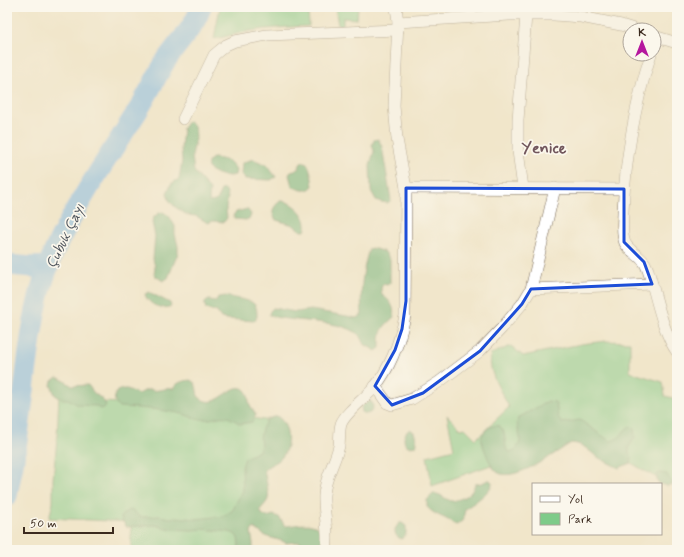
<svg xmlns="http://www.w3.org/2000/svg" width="684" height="557" viewBox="0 0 684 557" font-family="Mynerve,sans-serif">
	<rect width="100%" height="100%" fill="#fbf7ec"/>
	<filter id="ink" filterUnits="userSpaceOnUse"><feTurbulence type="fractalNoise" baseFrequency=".025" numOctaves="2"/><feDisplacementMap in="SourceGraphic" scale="8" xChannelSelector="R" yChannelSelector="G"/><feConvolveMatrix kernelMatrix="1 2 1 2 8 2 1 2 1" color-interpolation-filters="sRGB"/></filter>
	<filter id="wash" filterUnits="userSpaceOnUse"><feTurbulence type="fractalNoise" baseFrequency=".012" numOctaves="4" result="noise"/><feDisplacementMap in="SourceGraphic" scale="16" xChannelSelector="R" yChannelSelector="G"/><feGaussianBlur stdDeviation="0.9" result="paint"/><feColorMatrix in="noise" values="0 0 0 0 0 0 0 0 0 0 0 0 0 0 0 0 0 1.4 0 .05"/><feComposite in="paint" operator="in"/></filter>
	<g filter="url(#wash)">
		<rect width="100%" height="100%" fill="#f1e6cb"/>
		<g fill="#7ecb89" stroke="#5c7a54">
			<path d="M 220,7 L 308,7 L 309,26 C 289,27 269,28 250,31 C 238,33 226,37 214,39 Z"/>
			<path d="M 335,7 L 358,7 L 357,19 L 343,18 L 343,26 L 338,25 Z"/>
			<path d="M 606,341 L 630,342 L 630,372 L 663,382 L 665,396 L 677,399 L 674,420 L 677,421 L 677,487 L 657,478 L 595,442 L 581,436 L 533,450 L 432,486 L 427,456 L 454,449 L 447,415 L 461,429 L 465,428 L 476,439 L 509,407 C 501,391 487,372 491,354 L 511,346 L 523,356 L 581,344 Z"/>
			<path d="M 59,394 L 103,402 L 168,406 L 272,421 L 246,550 L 131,550 L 131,522 L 49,518 L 53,503 L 53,479 L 57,439 Z"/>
		</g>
		<g fill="#66af75" stroke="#506c4a">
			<path d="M 188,121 L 194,126 L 195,131 L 195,140 L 192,156 L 194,171 L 210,190 L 209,202 L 215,201 L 218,199 L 219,194 L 221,190 L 225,189 C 230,198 227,199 226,208 C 226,211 227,215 227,218 L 224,222 L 213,221 L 208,223 L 196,216 L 187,215 L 175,207 L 169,200 L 167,193 L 171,184 L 179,179 L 182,161 L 181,148 L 183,128 Z"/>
			<path d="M 378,139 L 382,146 L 391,200 L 388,203 L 381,202 L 376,200 L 371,191 L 370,165 L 374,151 L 372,145 L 374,140 Z"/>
			<path d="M 213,158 C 223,159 232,160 236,170 L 235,175 C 227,178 213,174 208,168 C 207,163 208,161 213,158 Z"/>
			<path d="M 253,159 L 267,165 L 276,177 L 271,180 L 245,179 L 241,174 L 242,163 Z"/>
			<path d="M 303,162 L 306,162 C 311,168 312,179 313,186 C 307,193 299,190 292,186 L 289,175 L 291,171 L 298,169 L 301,163 Z"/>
			<path d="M 280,201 C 292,200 311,218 305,231 L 301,231 L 293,225 L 276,220 C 270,212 273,207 280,201 Z"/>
			<path d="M 247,209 L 251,214 L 250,218 L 246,220 L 235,219 L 233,215 L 236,212 Z"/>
			<path d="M 163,212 L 169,216 L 175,226 L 175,234 L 178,246 L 178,253 L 168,278 L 163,281 L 154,275 L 155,267 L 153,259 L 155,236 L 152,222 L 153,218 L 159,213 Z"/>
			<path d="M 372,248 L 385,252 L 390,259 L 390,283 L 387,285 L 383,284 L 381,288 L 382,295 C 391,301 394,306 394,317 C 381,329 380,330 380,348 L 376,351 L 364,344 C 360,317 289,324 269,315 L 270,311 L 273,308 L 296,312 L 311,310 L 347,316 L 356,318 L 362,315 C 360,293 362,271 369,249 Z"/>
			<path d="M 149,292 L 170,303 L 171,306 C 162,311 147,304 145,294 Z"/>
			<path d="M 226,296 C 234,299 254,299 256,307 C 257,310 257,314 257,317 L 254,321 L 226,319 L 221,318 L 217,312 L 206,309 L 204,303 L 209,300 L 216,301 L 218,297 Z"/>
			<path d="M 57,377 L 65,381 L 72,386 L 88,385 L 94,393 L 102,399 L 106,405 L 104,408 L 100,409 L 96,406 L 78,405 L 68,399 L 62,399 L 55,395 L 51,385 L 52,381 Z"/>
			<path d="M 190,380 C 198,383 196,389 198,396 C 216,415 232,378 245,390 C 249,394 248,400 250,405 C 252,408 254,412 256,415 L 252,422 L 240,424 C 220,409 218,422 199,419 C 192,418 185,414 178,413 C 158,409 139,408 119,407 C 114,402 113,397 117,391 C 129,386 129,391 139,394 C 151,386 150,392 159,390 C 165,389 167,388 173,389 C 177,382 183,381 190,380 Z"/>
			<path d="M 371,401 C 375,407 373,414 365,414 L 362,412 L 361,407 L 364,404 Z"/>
			<path d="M 548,401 L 555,402 C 559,411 555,415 562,423 L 580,420 L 610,441 C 622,440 623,428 631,426 L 634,429 L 635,437 L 629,447 L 629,453 L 632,458 L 631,463 L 619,468 C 612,465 605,461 599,458 C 588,451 585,444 571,443 C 557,452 513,484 497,472 C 491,468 484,449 482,442 C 479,434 491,423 499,426 C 507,430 504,444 507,451 L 511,452 C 529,441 514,432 518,418 Z"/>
			<path d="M 277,416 C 289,424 291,445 282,457 C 278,463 269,464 264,470 C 265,475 270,495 268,499 C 267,503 263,506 260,510 L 262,514 L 267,517 L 273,515 L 279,517 L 285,526 C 299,525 312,520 323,532 L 322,550 L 306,550 L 304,544 L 299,542 L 286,543 L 282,541 L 265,536 L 254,528 L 251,532 L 253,543 L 253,550 L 238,550 L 239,544 L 238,538 L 235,534 L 229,532 L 203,529 L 192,530 L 170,529 L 155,525 L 126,527 L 121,518 L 123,514 L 129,510 L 132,510 L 139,516 L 142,517 L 160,516 L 170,518 L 176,517 L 196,519 L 224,516 L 233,510 L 237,501 L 243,491 L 242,467 L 245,458 L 259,451 L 261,445 L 260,438 L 262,429 L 267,419 Z"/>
			<path d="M 410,429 L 414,432 L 417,442 L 416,446 L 410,447 L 405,444 C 403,438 404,433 410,429 Z"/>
			<path d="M 660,473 L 667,474 L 672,483 L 668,486 L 660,484 L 657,481 L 657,474 Z"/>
			<path d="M 488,480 L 490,480 L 492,482 C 493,491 472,504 465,509 L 463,520 L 457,525 C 452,524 452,522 448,520 C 441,516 433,514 427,507 L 427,500 L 433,494 C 440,492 446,501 453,501 C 466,497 471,496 475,484 L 482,483 Z"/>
			<path d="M 399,523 L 402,523 L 406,526 L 406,534 L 402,539 C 396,537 395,535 395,529 Z"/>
		</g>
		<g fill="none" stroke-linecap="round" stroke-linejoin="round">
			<g stroke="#79b7ec" stroke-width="21">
				<path d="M 7,265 L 33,267 L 49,266"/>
				<path d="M 7,496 C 14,461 20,426 24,391 C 30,342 35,292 56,247 C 79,200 108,157 137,112 C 147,96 155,79 165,62 C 177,43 194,29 201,7"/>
			</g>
		</g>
	</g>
	<g filter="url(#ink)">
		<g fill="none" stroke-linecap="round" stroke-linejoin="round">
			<defs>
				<g id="street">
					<path d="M 398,22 L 509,15 L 554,15 L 581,17 L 621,25 L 637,30"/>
					<path d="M 654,36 L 677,43"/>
					<path d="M 651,54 C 635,103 625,161 623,212 C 623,222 621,234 625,243 C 629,251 639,255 644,262 C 646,264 647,268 648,270 C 656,295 662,331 677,352"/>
					<path d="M 183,119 L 214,55 L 226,45 L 235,41 L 267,35 L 398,30"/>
					<path d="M 406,188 L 624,189"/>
					<path d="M 523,188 L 518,151 L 518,120 L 526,15"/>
					<path d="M 531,289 L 652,284"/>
					<path d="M 375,386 L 387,403 L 392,405 L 412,399 L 439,382 L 480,351 L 502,328 L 522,304 L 531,289 L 555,188"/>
					<path d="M 326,550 C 330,532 323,514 324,495 C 325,477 335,463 339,446 C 340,439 339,431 341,424 C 345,413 365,398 374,388 C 390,368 400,341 405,316 L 406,188 L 397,139 L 394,106 L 398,22 L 396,7"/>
				</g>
			</defs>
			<use href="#street" stroke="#7b6c5b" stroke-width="12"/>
			<use href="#street" stroke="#fff" stroke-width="11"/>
		</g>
	</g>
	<path d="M0 0H684V557H0ZM 406,188 L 624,189 L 624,242 L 644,262 L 652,284 L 531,289 L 522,304 L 480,351 L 423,393 L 392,405 L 375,386 L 395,350 L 402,329 L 406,301 Z" fill="#f1e6cb" fill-opacity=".55" fill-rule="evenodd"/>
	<path fill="none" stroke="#1d4ed8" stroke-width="3" stroke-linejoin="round" d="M 406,188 L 624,189 L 624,242 L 644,262 L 652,284 L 531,289 L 522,304 L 480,351 L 423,393 L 392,405 L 375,386 L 395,350 L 402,329 L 406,301 Z"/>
	<g text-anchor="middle" stroke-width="3.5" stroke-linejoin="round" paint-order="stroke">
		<g font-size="15" font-style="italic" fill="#4e545c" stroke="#fbf7ec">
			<text transform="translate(65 236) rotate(-64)" y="5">Çubuk Çayı</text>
		</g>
		<g font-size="16" font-weight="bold" fill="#71565c" stroke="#fbf7ec">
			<text x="544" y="153">Yenice</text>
		</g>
	</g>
	<rect width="684" height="557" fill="none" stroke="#fbf7ec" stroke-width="24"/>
	<rect x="532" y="483" width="130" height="52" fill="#fbf7ec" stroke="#aea59a"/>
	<rect x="540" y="496" width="20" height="6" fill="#ffffff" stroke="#aea59a"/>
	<text x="568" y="503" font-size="12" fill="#3b2a1e">Yol</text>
	<rect x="540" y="513" width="20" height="12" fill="#7ecb89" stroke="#aea59a"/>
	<text x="568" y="523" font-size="12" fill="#3b2a1e">Park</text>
	<g transform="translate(642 42)"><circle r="19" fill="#fbf7ec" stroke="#aea59a"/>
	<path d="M0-3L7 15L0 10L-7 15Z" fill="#b5179e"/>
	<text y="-6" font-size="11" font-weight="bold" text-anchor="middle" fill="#3b2a1e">K</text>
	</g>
	<path d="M24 527v6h89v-6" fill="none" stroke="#3b2a1e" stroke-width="2"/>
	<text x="30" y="527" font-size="12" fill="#3b2a1e" stroke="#fbf7ec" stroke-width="3" paint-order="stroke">50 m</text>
</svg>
